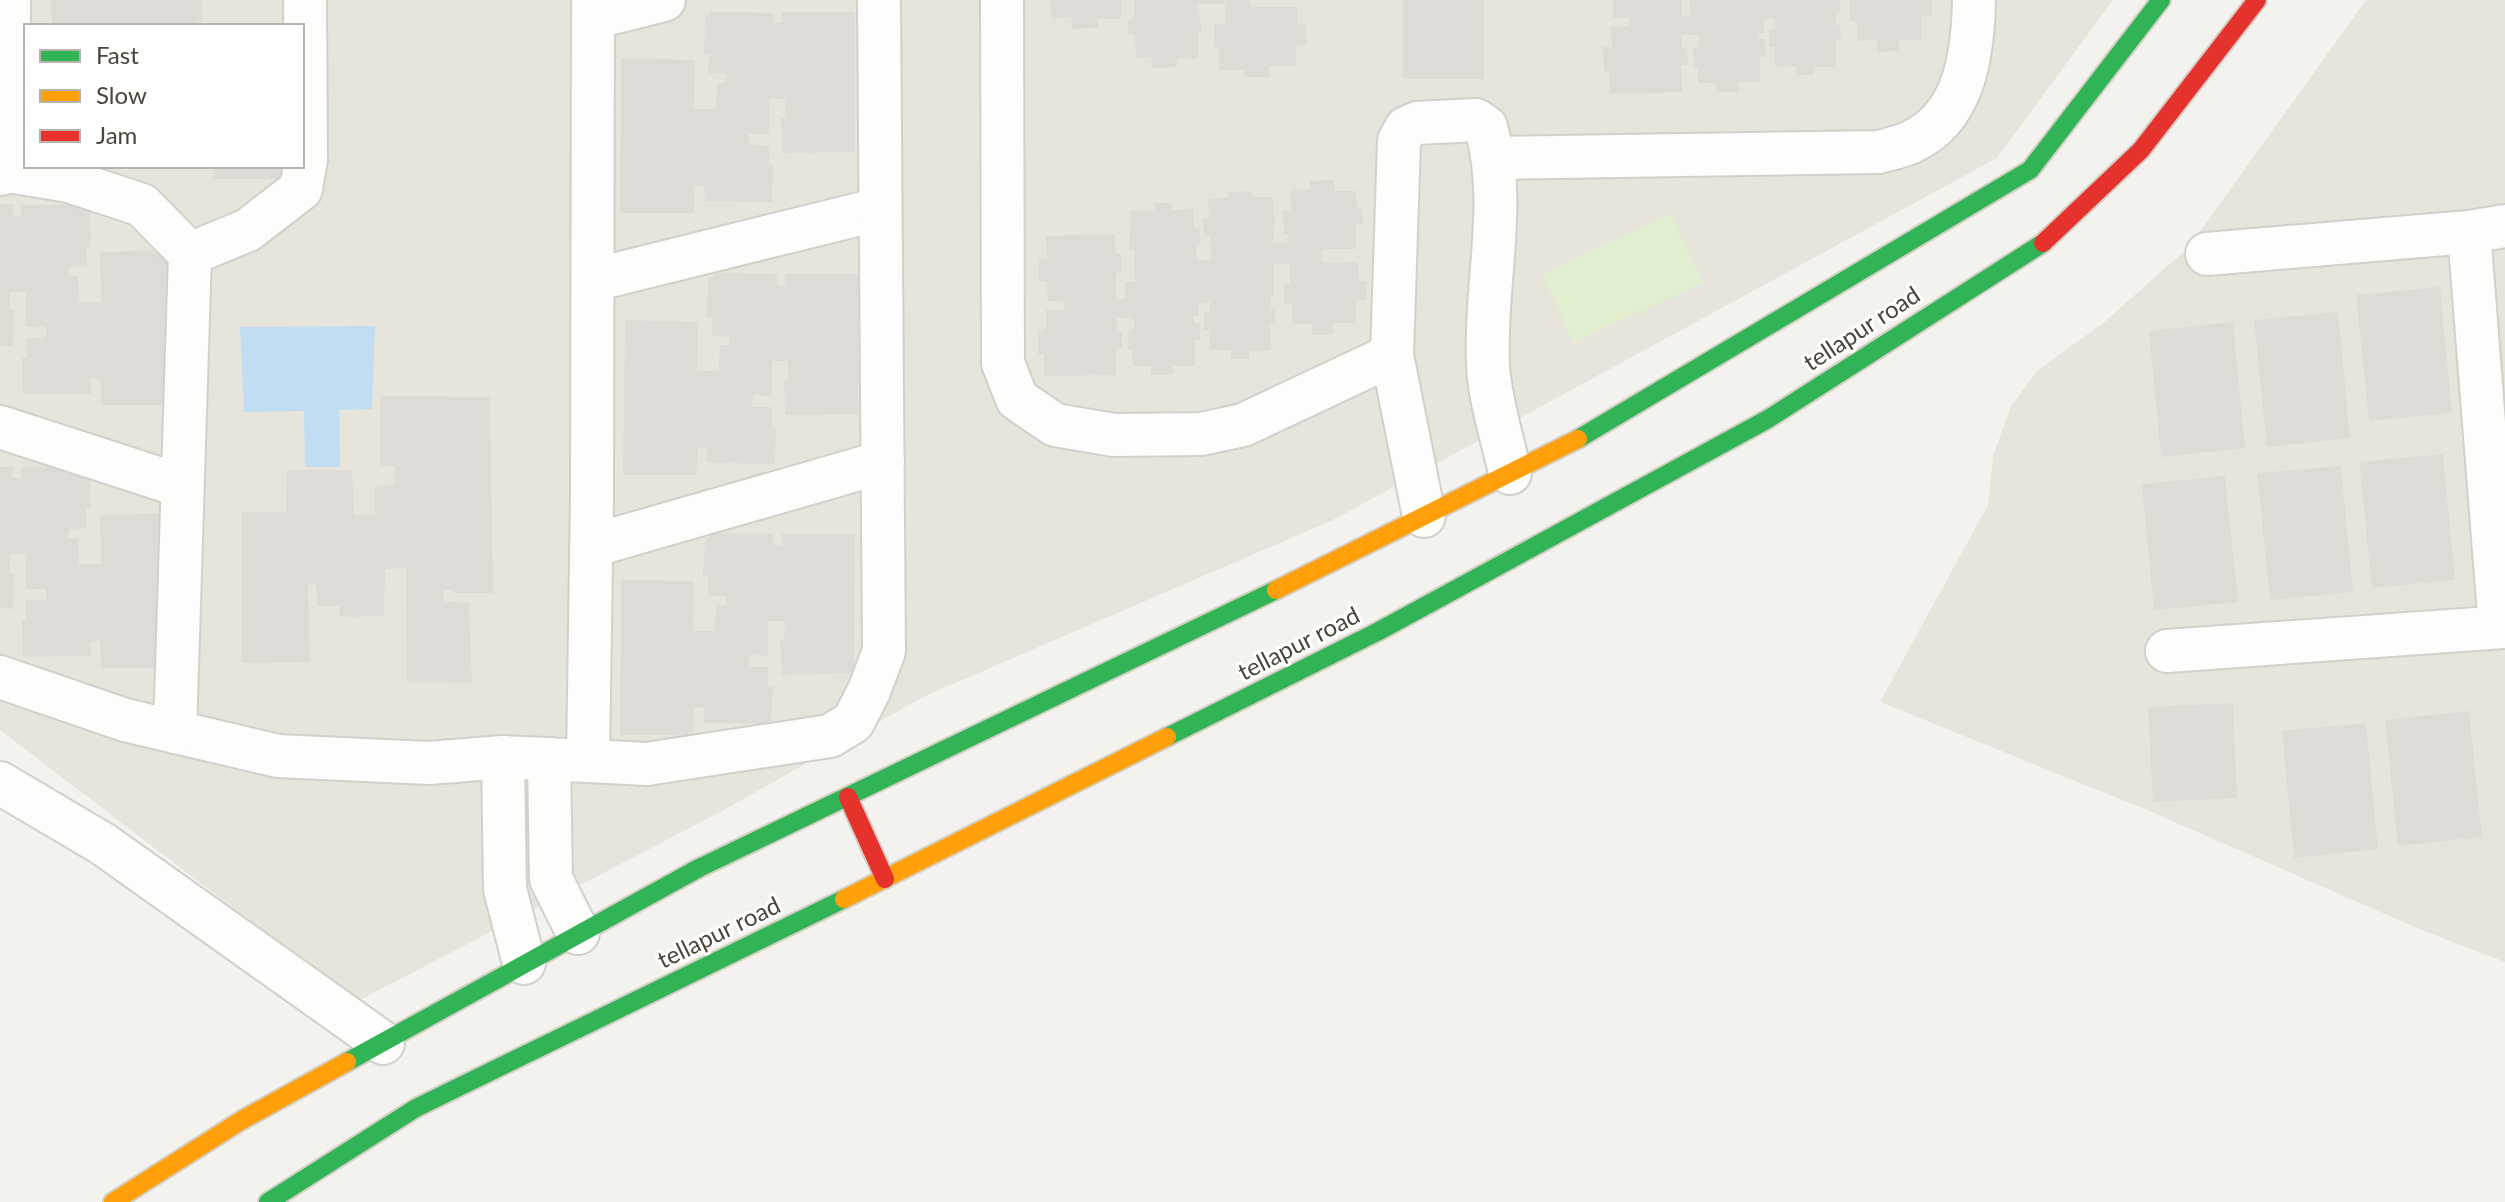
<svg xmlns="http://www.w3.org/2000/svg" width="2505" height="1202" viewBox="0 0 2505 1202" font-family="Lato,sans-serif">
	<rect width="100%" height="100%" fill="#f4f2ee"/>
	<g fill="#e7e4dc" fill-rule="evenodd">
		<path d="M 0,0 L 2113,0 L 1997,158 L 1333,520 L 925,696 L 724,810 L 356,1002 L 0,730 ZM 26,26 L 302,26 L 302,166 L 26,166 Z"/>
		<path d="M 2366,0 L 2505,0 L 2505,962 L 2424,931 L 2140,807 L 1880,702 L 1988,505 L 1993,456 L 2011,406 L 2038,370 L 2102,324 L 2189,247 Z"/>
	</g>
	<path fill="#e1eecf" d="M 1671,213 L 1703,282 L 1574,343 L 1542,275 Z"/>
	<path fill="#c0ddf1" d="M 375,326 L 372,409 L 339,410 L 340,467 L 305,467 L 304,411 L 244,412 L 240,327 Z"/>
	<g fill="#dedbd6">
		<path d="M 51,0 L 202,0 L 203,21 L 198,21 L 198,26 L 52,26 Z"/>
		<path d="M 1050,0 L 1121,0 L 1121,19 L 1098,19 L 1098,28 L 1072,29 L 1072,17 L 1051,18 Z"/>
		<path d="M 1134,0 L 1251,0 L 1252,7 L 1297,7 L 1297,24 L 1306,24 L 1307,45 L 1296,46 L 1296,66 L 1269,66 L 1269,77 L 1244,77 L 1244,70 L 1219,70 L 1219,47 L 1214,48 L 1214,24 L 1225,24 L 1225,4 L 1198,4 L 1202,31 L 1198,32 L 1198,58 L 1177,59 L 1177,67 L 1152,68 L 1152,57 L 1136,58 L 1135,34 L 1128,35 L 1128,21 L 1134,18 Z"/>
		<rect x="1403" y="0" width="81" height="79"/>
		<path d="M 1613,0 L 1682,0 L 1682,16 L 1690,15 L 1690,0 L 1840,0 L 1840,13 L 1836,13 L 1836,25 L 1840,25 L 1841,40 L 1836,40 L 1836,67 L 1815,67 L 1814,75 L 1797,75 L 1796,66 L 1775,67 L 1775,47 L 1769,47 L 1769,29 L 1776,29 L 1775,19 L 1764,19 L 1764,33 L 1759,33 L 1759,39 L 1765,39 L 1766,57 L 1760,57 L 1760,82 L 1738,82 L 1739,92 L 1716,92 L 1716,83 L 1698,83 L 1698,67 L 1694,67 L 1693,47 L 1699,47 L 1699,35 L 1682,35 L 1682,48 L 1687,47 L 1688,65 L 1681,65 L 1682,92 L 1610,94 L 1609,71 L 1604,71 L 1603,47 L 1612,47 L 1611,27 L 1629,26 L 1629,18 L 1613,18 Z"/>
		<path d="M 1850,0 L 1932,0 L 1932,16 L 1921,16 L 1921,40 L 1899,40 L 1899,51 L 1877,52 L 1877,40 L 1857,41 L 1857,21 L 1850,21 Z"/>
		<path d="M 710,12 L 773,13 L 774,23 L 782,23 L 782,12 L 855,12 L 855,152 L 782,153 L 781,118 L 785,118 L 785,99 L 769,99 L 769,134 L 749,134 L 749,145 L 769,146 L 769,165 L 773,165 L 772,202 L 705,201 L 704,186 L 694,186 L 694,213 L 620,213 L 621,58 L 695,60 L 694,109 L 716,109 L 717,83 L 727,83 L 726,74 L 708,73 L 709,55 L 704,55 L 705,16 L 710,15 Z"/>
		<rect x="213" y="166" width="74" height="13"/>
		<path d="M 1334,180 L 1335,191 L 1356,191 L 1357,209 L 1363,209 L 1363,224 L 1356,224 L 1356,249 L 1323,249 L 1323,263 L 1358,262 L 1359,282 L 1366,281 L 1367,300 L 1356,300 L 1356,323 L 1333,323 L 1333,335 L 1312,335 L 1312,324 L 1292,324 L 1292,304 L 1284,304 L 1284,283 L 1290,283 L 1290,264 L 1274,264 L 1274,297 L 1271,297 L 1271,309 L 1275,309 L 1275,323 L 1270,323 L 1271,350 L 1249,351 L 1249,359 L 1231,359 L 1231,350 L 1210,350 L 1209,330 L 1204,330 L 1204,312 L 1210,312 L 1210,302 L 1198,303 L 1199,316 L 1194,316 L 1194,323 L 1200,323 L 1200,340 L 1195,340 L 1195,366 L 1173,366 L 1173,375 L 1151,375 L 1151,366 L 1133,366 L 1132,350 L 1128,350 L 1128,330 L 1134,330 L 1134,318 L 1117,318 L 1117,331 L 1122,331 L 1122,349 L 1116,349 L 1116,375 L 1044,376 L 1044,354 L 1038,354 L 1038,330 L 1046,330 L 1046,310 L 1064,310 L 1063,301 L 1048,301 L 1047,281 L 1039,281 L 1039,259 L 1047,259 L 1046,236 L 1115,234 L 1116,254 L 1121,254 L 1121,272 L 1116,274 L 1116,299 L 1125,299 L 1125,282 L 1135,282 L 1134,249 L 1129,249 L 1131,211 L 1154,210 L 1153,203 L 1172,203 L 1172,210 L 1193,209 L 1194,228 L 1200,227 L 1200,245 L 1196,245 L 1197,260 L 1211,260 L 1210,236 L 1204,236 L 1203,219 L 1209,218 L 1208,199 L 1229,198 L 1228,192 L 1251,191 L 1252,197 L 1273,197 L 1273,216 L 1276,215 L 1273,243 L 1288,242 L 1288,234 L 1284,234 L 1283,211 L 1291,210 L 1290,190 L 1310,189 L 1310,181 Z"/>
		<path d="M 0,204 L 13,204 L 13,216 L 21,216 L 21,205 L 85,204 L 90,208 L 91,247 L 86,247 L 87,266 L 69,267 L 68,275 L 78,276 L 79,302 L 101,302 L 100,252 L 173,250 L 175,405 L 102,405 L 100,379 L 91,378 L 91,394 L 23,394 L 22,358 L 27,358 L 26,338 L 46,338 L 46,326 L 26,327 L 26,292 L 10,292 L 10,310 L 14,311 L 13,346 L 0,346 Z"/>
		<path d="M 713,273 L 777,274 L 777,285 L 785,285 L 785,274 L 858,274 L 858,414 L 785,415 L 784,380 L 788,380 L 788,361 L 772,361 L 772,396 L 753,395 L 752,407 L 772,407 L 772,427 L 776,428 L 775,464 L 707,463 L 707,448 L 698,448 L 696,475 L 623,475 L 625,320 L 698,322 L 697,371 L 719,371 L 720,345 L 729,345 L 729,337 L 712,336 L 712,317 L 707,317 L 708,278 L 713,278 Z"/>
		<path d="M 2440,287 L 2452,413 L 2369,421 L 2356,295 Z"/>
		<path d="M 2338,312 L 2350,438 L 2267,447 L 2254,320 Z"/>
		<path d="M 2233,322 L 2245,448 L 2161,457 L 2149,331 Z"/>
		<path d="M 380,396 L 490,397 L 493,593 L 453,593 L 452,590 L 443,590 L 444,601 L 469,603 L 472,683 L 407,682 L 406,568 L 385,569 L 384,616 L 340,617 L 339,606 L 317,606 L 316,585 L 308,585 L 310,662 L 242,663 L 242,512 L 286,512 L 287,470 L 352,470 L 354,515 L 375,514 L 375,486 L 394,485 L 395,466 L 380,465 Z"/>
		<path d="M 2443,454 L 2455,580 L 2372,588 L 2359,462 Z"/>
		<path d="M 85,466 L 89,470 L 91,509 L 86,509 L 86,528 L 69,529 L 68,538 L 78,538 L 79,564 L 101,564 L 100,515 L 173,513 L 175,668 L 101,668 L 100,641 L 91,641 L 91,656 L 23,657 L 22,621 L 26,620 L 26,600 L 46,600 L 46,589 L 26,589 L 26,554 L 10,554 L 10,573 L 14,574 L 13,609 L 0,608 L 0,467 L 13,467 L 12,478 L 21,478 L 21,467 Z"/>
		<path d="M 2341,466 L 2353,592 L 2270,600 L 2257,473 Z"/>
		<path d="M 2225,476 L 2238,602 L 2154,610 L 2142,484 Z"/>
		<path d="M 709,533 L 773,534 L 773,545 L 781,545 L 782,534 L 855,534 L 854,673 L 782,675 L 780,640 L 784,639 L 785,621 L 768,621 L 768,656 L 749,655 L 749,667 L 768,667 L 768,687 L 773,687 L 771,724 L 704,723 L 704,707 L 694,708 L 693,735 L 620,735 L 621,580 L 694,581 L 693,631 L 715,631 L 716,605 L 726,605 L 726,596 L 708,595 L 708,577 L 703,576 L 705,538 L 709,538 Z"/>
		<path d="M 2233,703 L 2237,798 L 2153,802 L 2148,707 Z"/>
		<path d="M 2469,711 L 2482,837 L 2398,846 L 2385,720 Z"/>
		<path d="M 2366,723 L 2378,849 L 2294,858 L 2282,731 Z"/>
	</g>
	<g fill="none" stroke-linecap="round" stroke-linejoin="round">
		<defs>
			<g id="street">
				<path d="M 1002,0 L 1003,363 L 1017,399 L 1055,425 L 1114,435 L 1201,434 L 1243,425 L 1392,355"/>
				<path d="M 593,18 L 664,0"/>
				<path d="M 1493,158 L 1879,152 C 1889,149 1900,147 1909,143 C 1965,119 1973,54 1974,0"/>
				<path d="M 9,171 L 69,181 L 142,205 L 190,254"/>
				<path d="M 0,174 L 9,171 L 9,0"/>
				<path d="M 2469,232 L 2500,627"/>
				<path d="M 2207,254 L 2469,232 L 2505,226"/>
				<path d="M 593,280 L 880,209"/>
				<path d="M 0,427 L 182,486"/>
				<path d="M 1424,516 L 1392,355 L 1399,141 L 1406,128 L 1417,123 L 1476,120 L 1486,127 C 1508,205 1484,286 1488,365 C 1489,396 1503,441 1510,473"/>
				<path d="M 591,546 L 883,462"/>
				<path d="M 2167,651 L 2505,627"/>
				<path d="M 0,677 L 125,720 L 278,756 L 429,763 L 503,757"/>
				<path d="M 175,732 L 190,254 L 248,230 L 301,189 L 306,159 L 305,0"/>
				<path d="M 549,759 L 551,879 L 578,933"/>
				<path d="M 588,761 L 647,764 L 830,736 L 853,722 L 869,691 L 884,651 L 879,0"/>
				<path d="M 0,783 L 103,844 L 383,1043"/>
				<path d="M 524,963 L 505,889 L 503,757 L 588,761 L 592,495 L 593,0"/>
			</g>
			<g id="fast">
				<path d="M 1578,439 L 2030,170 L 2161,0"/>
				<path d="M 1167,737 L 1379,631 L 1768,419 L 2043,243"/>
				<path d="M 347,1062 L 699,868 L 1276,590"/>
				<path d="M 268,1202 L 416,1108 L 844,899"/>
			</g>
			<g id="slow">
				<path d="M 1276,590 L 1578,439"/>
				<path d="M 844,899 L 1167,737"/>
				<path d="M 113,1202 L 242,1120 L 347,1062"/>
			</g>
			<g id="jam">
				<path d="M 2043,243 L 2141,150 L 2257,0"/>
				<path d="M 848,797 L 885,879"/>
			</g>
		</defs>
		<use href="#street" stroke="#d2d0cb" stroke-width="46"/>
		<use href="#fast" stroke="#d3cfc5" stroke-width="22"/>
		<use href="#slow" stroke="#d3cfc5" stroke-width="22"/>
		<use href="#jam" stroke="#d3cfc5" stroke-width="22"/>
		<use href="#street" stroke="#fdfdfc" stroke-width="42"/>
		<use href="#fast" stroke="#30b455" stroke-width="18"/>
		<use href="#slow" stroke="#ff9f0a" stroke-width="18"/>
		<use href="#jam" stroke="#e5322d" stroke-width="18"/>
	</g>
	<g text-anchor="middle" stroke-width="6" stroke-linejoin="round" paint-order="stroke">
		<g font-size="24" fill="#4b4439" stroke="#fff">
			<text transform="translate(1862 329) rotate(-33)" y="8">tellapur road</text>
			<text transform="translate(1299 644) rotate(-27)" y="8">tellapur road</text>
			<text transform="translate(719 933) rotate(-26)" y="8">tellapur road</text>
		</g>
	</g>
	<rect x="24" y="24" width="280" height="144" fill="#ffffff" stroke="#b7b4b0" stroke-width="2"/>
	<rect x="40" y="50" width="40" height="12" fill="#30b455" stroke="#b7b4b0" stroke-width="2"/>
	<text x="96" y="64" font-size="24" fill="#4b4439">Fast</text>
	<rect x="40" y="90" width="40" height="12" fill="#ff9f0a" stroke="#b7b4b0" stroke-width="2"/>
	<text x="96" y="104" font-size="24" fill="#4b4439">Slow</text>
	<rect x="40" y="130" width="40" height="12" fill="#e5322d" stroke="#b7b4b0" stroke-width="2"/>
	<text x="96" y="144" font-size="24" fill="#4b4439">Jam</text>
</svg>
